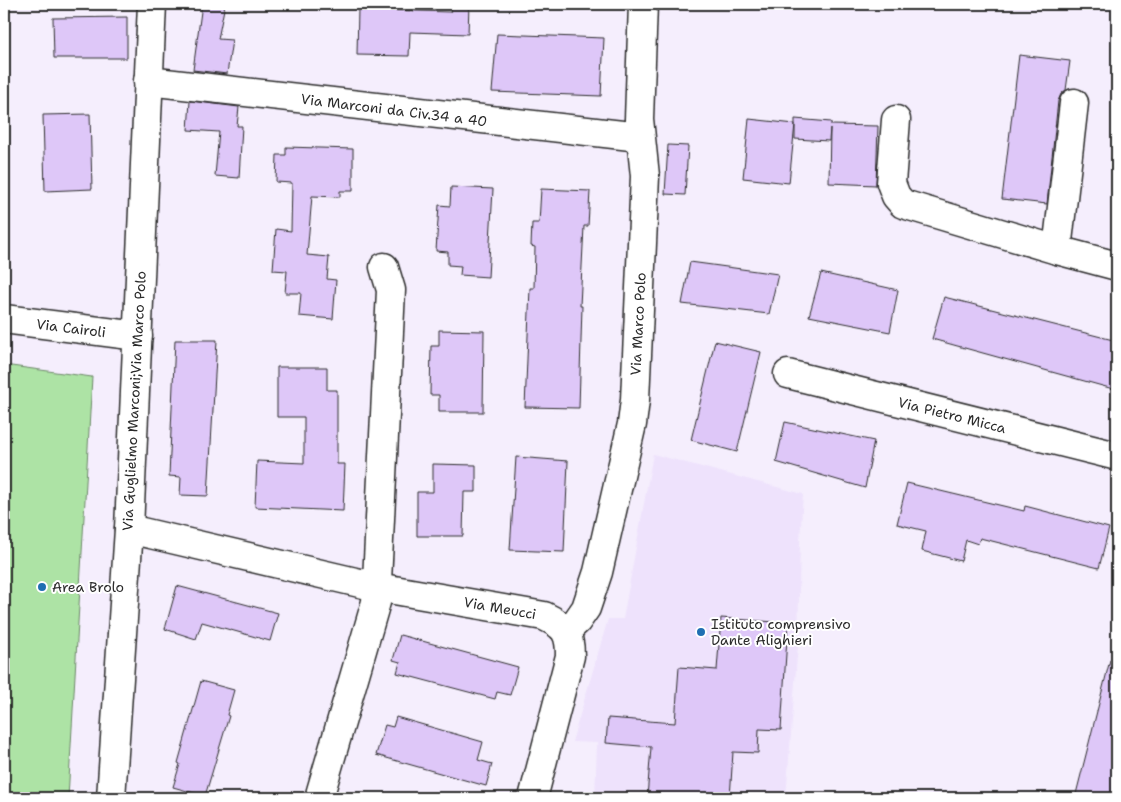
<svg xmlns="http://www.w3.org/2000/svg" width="1121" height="802" viewBox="0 0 1121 802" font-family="'Shantell Sans',sans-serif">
	<rect width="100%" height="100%" fill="#f5eefd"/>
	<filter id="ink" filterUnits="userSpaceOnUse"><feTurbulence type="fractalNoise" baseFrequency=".02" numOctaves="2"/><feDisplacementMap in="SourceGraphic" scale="10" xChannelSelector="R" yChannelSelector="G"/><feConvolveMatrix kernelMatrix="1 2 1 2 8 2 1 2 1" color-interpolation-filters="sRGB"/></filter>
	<g filter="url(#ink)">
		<path fill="#eee2fc" d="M 653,454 L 803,494 L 800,541 L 798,644 L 786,798 L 595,798 L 597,743 L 572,742 L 608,619 L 623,619 Z"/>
		<path fill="#ade3a5" stroke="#6c8768" d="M 4,365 L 92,377 L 68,798 L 4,798 Z"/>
		<g fill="#dec7f8" stroke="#2b2b2b">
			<path d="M 202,4 L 225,4 L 218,39 L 232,40 L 227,74 L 193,70 Z"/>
			<path d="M 453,4 L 469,4 L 468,34 L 410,32 L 409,56 L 357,55 L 358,9 L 450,12 Z"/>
			<path d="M 127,17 L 127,58 L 54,58 L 53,18 Z"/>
			<path d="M 497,34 L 604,38 L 601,96 L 492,92 Z"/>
			<path d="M 1019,55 L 1070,61 L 1066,90 L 1061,94 L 1058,101 L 1047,204 L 1002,199 Z"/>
			<path d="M 190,101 L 239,107 L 237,126 L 242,126 L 239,178 L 215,176 L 219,132 L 188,130 Z"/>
			<path d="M 90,114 L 92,189 L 45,191 L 43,115 Z"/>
			<path d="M 749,119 L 795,124 L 795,119 L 831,122 L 831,125 L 878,126 L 876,185 L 829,183 L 830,128 L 829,141 L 795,139 L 795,124 L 789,183 L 743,178 Z"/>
			<path d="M 668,145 L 688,146 L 685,195 L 665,194 Z"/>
			<path d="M 286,147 L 353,149 L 353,191 L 340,191 L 340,197 L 312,196 L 307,255 L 329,257 L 327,279 L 336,280 L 333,319 L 299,316 L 301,293 L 285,293 L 287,271 L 273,270 L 276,229 L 291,231 L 292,183 L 276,182 L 277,155 L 286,155 Z"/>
			<path d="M 451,187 L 493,189 L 488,277 L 460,275 L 461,266 L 448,265 L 448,252 L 436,251 L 439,205 L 450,206 Z"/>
			<path d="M 541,189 L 590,191 L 588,226 L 584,226 L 580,306 L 582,306 L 579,408 L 525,407 L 530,288 L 534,288 L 535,247 L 531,246 L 532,223 L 539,223 Z"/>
			<path d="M 690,262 L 778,274 L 769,314 L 682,304 Z"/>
			<path d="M 821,273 L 898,290 L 890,332 L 809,316 Z"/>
			<path d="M 944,297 L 1117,341 L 1117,390 L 932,339 Z"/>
			<path d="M 439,330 L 484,331 L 483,412 L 439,412 L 439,395 L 430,395 L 431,346 L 439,346 Z"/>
			<path d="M 175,340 L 217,340 L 208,496 L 180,495 L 181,477 L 169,476 Z"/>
			<path d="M 715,341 L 761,352 L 737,452 L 691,440 Z"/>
			<path d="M 277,367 L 327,367 L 327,390 L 337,390 L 337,464 L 345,464 L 343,511 L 255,507 L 257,461 L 304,463 L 304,417 L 277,417 Z"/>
			<path d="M 785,422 L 874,441 L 865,488 L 776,462 Z"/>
			<path d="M 516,457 L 568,461 L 564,552 L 510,550 Z"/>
			<path d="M 433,464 L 476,465 L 476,492 L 464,492 L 463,536 L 417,536 L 417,492 L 433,492 Z"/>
			<path d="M 907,483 L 1024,511 L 1025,506 L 1109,528 L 1099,568 L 980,538 L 978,544 L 966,540 L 961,561 L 922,551 L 926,531 L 897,524 Z"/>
			<path d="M 177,586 L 278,613 L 270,641 L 202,622 L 196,639 L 165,629 Z"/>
			<path d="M 721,618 L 788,623 L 781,730 L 759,729 L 758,753 L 733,752 L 730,798 L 647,798 L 651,747 L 606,743 L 608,718 L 675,723 L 679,667 L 717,670 Z"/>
			<path d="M 400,635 L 518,667 L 510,695 L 497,692 L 495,699 L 397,673 L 400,662 L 393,660 Z"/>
			<path d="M 1110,660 L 1117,661 L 1117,798 L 1075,798 Z"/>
			<path d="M 201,681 L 234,690 L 227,715 L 229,716 L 205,796 L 173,787 L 180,764 L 178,763 Z"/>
			<path d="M 396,717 L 483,742 L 478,760 L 492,764 L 486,786 L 376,755 L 385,725 L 393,727 Z"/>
		</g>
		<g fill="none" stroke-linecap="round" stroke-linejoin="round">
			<defs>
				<g id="minor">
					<path d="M 148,81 L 640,137"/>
					<path d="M 1074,103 L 1057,250 L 1117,266"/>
					<path d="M 896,120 L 891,183 L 896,196 L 903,204 L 1057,250"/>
					<path d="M 4,319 L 138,336"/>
					<path d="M 788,374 L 1117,456"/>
					<path d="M 129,529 L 377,587 L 544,616 C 565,626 570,632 570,656 L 533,798"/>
					<path d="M 566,631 L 577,621 L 586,608 L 598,572 L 632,424 L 635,400 L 645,176 L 639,119 L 643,4"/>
					<path d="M 111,798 L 129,529 L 152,4"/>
					<path d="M 319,798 L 376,602 L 391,290 L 384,267"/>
				</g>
			</defs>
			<use href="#minor" stroke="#2b2b2b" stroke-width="31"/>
			<use href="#minor" stroke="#fff" stroke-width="28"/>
		</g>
	</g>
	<g fill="#1f6fb2" stroke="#fff" stroke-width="2">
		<circle cx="42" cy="587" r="5"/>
		<circle cx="701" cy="632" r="5"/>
	</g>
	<g text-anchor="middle" stroke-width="4" stroke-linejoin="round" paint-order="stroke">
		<g font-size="14" fill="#2b2b2b" stroke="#fff">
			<text transform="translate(394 110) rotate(7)" y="5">Via Marconi da Civ.34 a 40</text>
			<text transform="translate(638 324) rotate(-87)" y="5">Via Marco Polo</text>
			<text transform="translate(71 328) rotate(7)" y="5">Via Cairoli</text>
			<text transform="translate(134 401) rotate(-87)" y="5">Via Guglielmo Marconi;Via Marco Polo</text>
			<text transform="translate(952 415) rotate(14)" y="5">Via Pietro Micca</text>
			<text transform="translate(500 608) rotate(10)" y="5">Via Meucci</text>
		</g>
		<g font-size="14" fill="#2b2b2b" stroke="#fff" text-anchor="start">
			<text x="52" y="592">Area Brolo</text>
			<text x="711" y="629">Istituto comprensivo<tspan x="711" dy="16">Dante Alighieri</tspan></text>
		</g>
	</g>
	<rect width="1121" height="802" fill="none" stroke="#fff" stroke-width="20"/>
	<rect x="10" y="10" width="1101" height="782" fill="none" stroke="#2b2b2b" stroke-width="2" filter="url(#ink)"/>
</svg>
